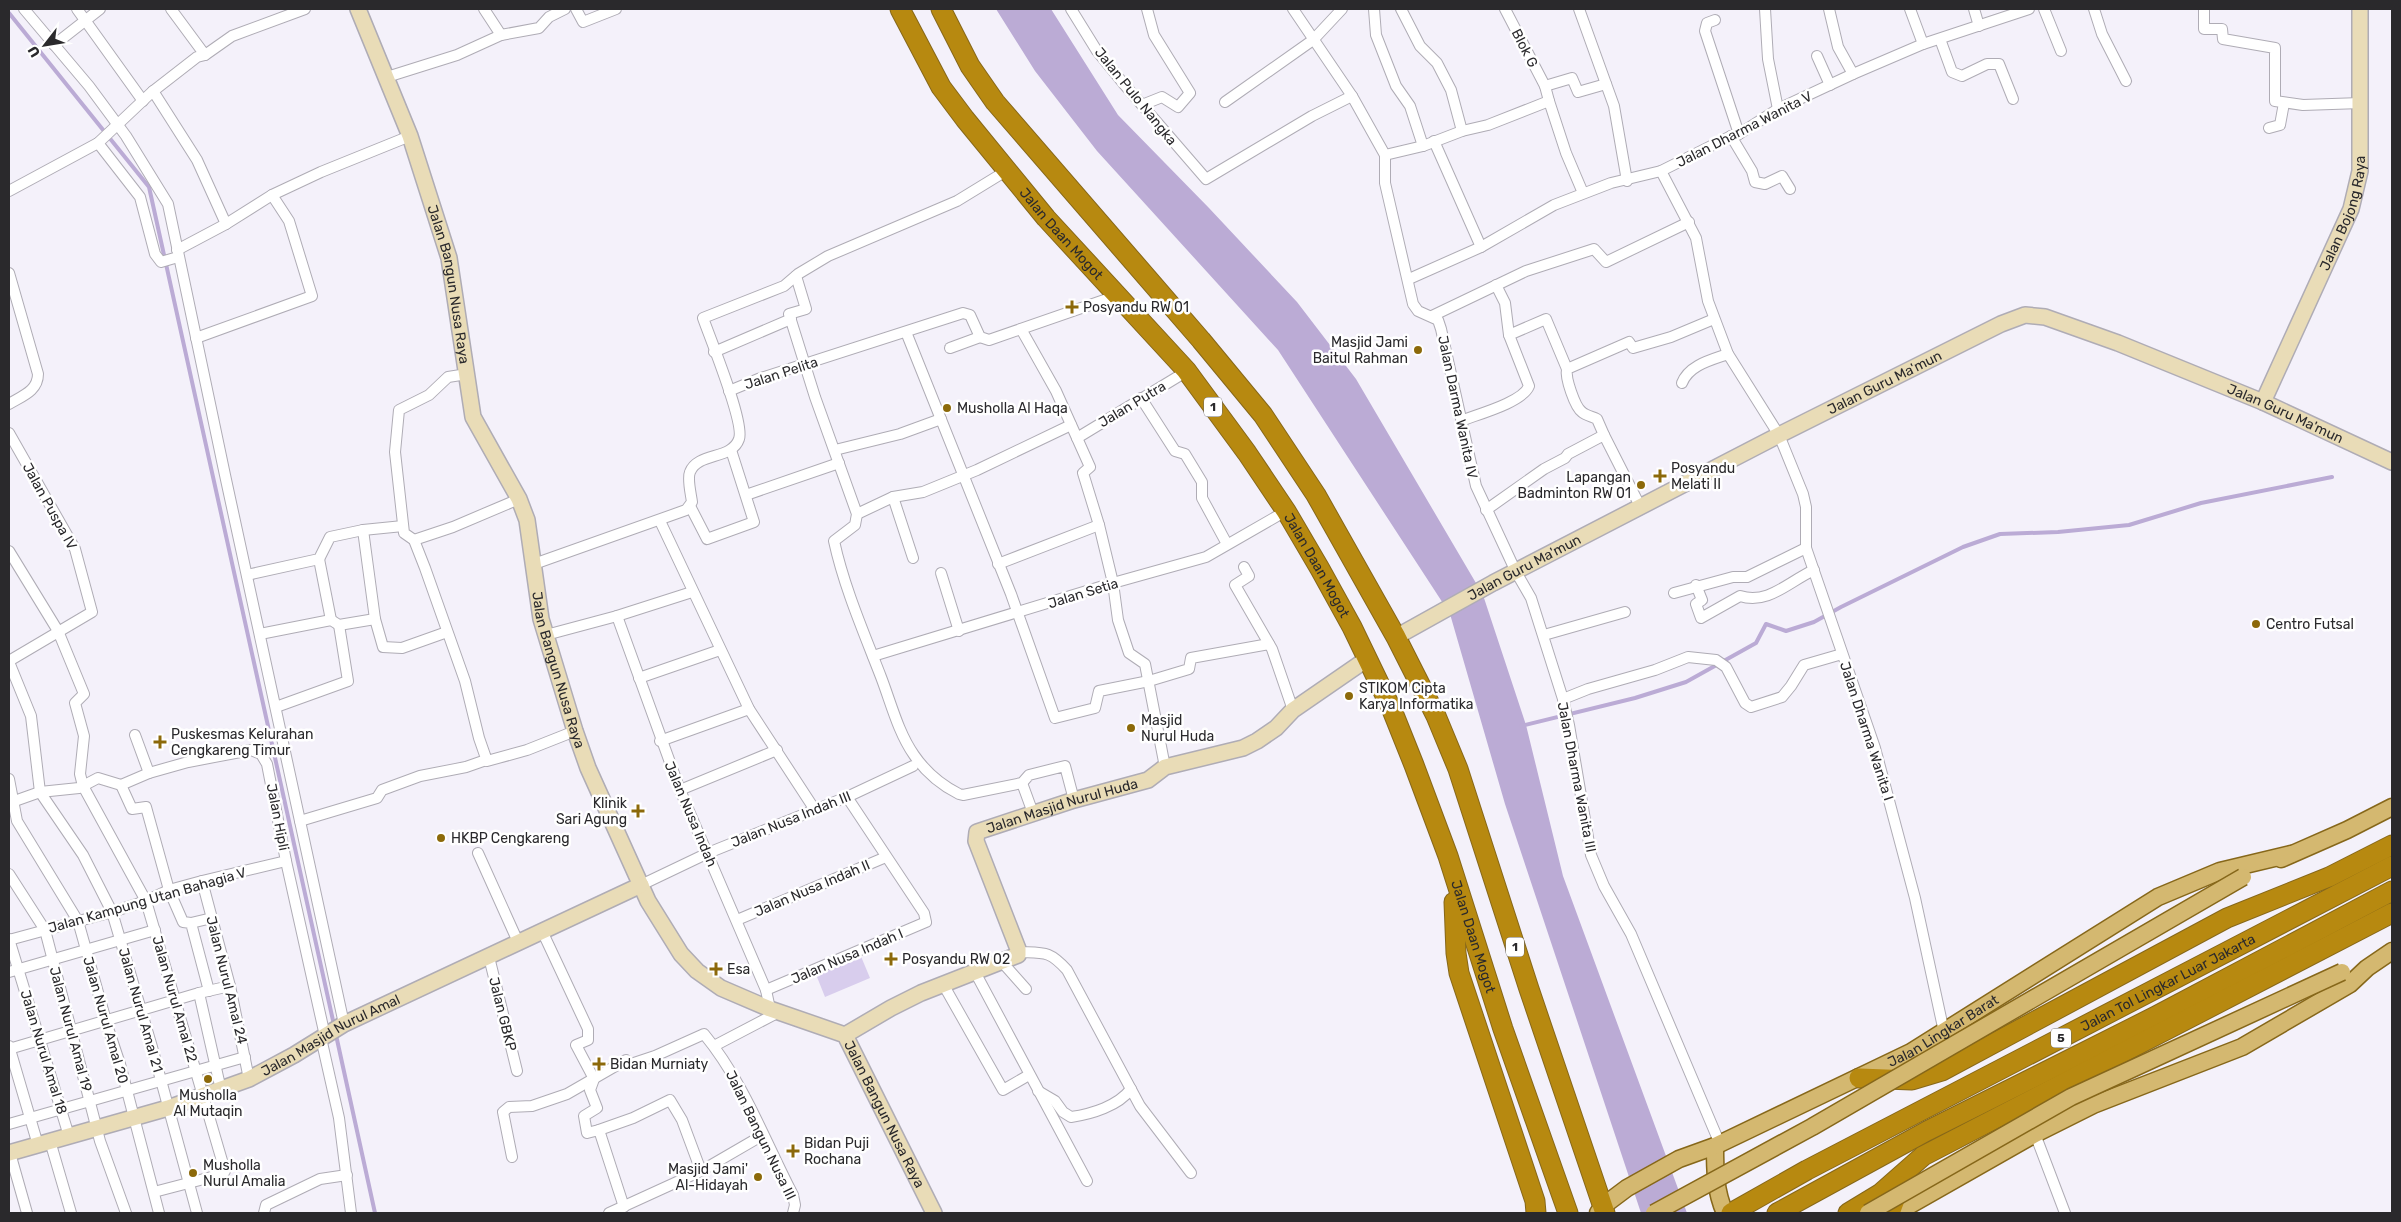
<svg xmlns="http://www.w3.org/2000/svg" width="2401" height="1222" viewBox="0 0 2401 1222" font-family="Rubik,sans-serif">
	<rect width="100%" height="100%" fill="#f4f1fa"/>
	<path fill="#d8cded" d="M 860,954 L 870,978 L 825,997 L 815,972 Z"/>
	<path fill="#bbabd5" d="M 996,9 L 1051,9 L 1118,115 L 1209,208 L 1297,302 L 1356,379 L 1483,595 L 1526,725 L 1563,876 L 1687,1213 L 1641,1213 L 1505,804 L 1450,614 L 1278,350 L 1097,151 L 1035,71 Z"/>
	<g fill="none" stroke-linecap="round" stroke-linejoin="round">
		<g stroke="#bbabd5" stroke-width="4">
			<path d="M 9,13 L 149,187 L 334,1025"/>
			<path d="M 1521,726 L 1635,698 L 1686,682 L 1756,643 L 1766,624 L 1786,631 L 1814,622 L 1841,607 L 1963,547 L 2000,534 L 2058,532 L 2129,525 L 2201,503 L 2332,477"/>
			<path d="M 336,1035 L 375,1213"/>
		</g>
		<defs>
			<g id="street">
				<path d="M 24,9 L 89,86 L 126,136 L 168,204 L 225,475 L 344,1024"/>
				<path d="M 77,9 L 143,101"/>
				<path d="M 171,9 L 205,55"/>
				<path d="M 484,9 L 501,35"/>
				<path d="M 576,9 L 583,22 L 616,9"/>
				<path d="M 1071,9 L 1097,51 L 1123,83 L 1206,179 L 1312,116 L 1352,96"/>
				<path d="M 1293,9 L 1352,96 L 1385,155 L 1385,183 L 1413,304 L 1418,311 L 1438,320 L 1441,329 L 1476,486 L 1516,572 L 1531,598 L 1563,699 L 1569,725 L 1591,855 L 1604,886 L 1631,934 L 1720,1144"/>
				<path d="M 1374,9 L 1376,35 L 1396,86 L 1410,106 L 1423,146"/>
				<path d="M 1401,9 L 1420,46 L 1437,63 L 1451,90 L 1462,131"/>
				<path d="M 1505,9 L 1545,86"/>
				<path d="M 1579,9 L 1614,106 L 1627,181"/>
				<path d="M 1765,9 L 1768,59 L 1778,109"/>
				<path d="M 1829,9 L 1838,47 L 1853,74"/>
				<path d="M 1910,9 L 1923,44"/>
				<path d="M 1974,9 L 1979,26"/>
				<path d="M 2044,9 L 2061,51"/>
				<path d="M 2094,9 L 2102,34 L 2126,81"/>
				<path d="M 2204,9 L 2204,29 L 2222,29 L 2223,39 L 2275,48 L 2275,101 L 2303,105 L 2361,103"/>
				<path d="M 1715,20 L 1707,23 L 1705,31 L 1739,134"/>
				<path d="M 1940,39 L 1952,72 L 1962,76 L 1987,64 L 1999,64 L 2013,99"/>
				<path d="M 54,45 L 100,9"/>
				<path d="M 1817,56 L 1830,85"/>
				<path d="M 387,77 L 457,55 L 501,35 L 539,28 L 549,17 L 565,9"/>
				<path d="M 153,91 L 197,160 L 226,224"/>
				<path d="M 1549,101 L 1566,153 L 1583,193"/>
				<path d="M 1225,102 L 1313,40 L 1342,9"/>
				<path d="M 1142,105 L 1162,97 L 1178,107 L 1190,93 L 1154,35 L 1147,9"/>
				<path d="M 2269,128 L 2280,125 L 2284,103"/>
				<path d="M 1731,136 L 1752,171 L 1755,182 L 1765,184 L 1782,176 L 1790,189"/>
				<path d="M 1434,141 L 1481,247"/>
				<path d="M 98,143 L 140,197 L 155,254 L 161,262 L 178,257"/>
				<path d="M 1385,155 L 1423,146 L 1462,131 L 1488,125 L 1549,101 L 1545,86 L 1572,78 L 1578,92 L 1606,84"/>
				<path d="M 1661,171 L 1696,238 L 1708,301 L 1728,354 L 1779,435 L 1803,494 L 1806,507 L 1806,548 L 1875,748 L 1915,898 L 1944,1032"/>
				<path d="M 9,191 L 98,143 L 152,92 L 197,57 L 205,55 L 232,36 L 305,9"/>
				<path d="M 177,250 L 226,224 L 272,195 L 321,172 L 410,136"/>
				<path d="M 9,273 L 38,374 C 38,391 22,396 9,404"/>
				<path d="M 796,276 L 806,309 L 789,314 L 815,397 L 857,514 L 855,525 L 834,541 C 844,587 864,633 881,677 C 891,703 898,732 914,755 C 925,771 941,785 959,794 L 963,795 L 1022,783 L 1029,775 L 1065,766 L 1074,800"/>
				<path d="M 1409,279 L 1481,247 L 1554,205 L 1611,183 L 1661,171 L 1731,136 L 1739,134 L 1778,109 L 1853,74 L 1923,44 L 2029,9"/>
				<path d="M 1496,285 L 1505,303 L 1509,335"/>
				<path d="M 1432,316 L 1526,271 L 1594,249 L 1606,262 L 1689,222"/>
				<path d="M 1021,329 L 1056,391 L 1090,467 L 1083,473 L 1099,525 L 1113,583 L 1118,620 L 1129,653 L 1145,664 L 1165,767"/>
				<path d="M 906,332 L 1011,594 L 1055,718 L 1095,708 L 1099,691 L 1149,681 L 1189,669 L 1191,658 L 1269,644"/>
				<path d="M 196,338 L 312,296 L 289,221 L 272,195"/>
				<path d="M 950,348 L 980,337"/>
				<path d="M 714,352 L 791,319"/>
				<path d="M 467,374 L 448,377 L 429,395 L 399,410 L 395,452 L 404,533 L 414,540 L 425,568 L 465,681 L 479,738 L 487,761 L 527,750 L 575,731"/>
				<path d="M 1682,383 C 1689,365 1711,360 1728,354"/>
				<path d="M 729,391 L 758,379 L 963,313 L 970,315 L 980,337 L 989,340 L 1116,296"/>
				<path d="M 1141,398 L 1175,451 L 1185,454 L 1202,482 L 1202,498 L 1227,544"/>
				<path d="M 1463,420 C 1479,414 1523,402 1529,386 L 1509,335 L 1546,319 L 1567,369"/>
				<path d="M 9,433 L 75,549 L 92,612 L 9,661"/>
				<path d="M 1604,435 L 1597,419 C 1593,417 1585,415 1582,412 C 1575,407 1565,378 1567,369 L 1629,342 L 1633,348 L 1671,337 L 1714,319"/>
				<path d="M 1077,438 L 1179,376 L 1186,370"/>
				<path d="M 835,450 L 900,434 L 941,419"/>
				<path d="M 746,495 L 839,463"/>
				<path d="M 893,497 L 913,558"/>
				<path d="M 690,506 L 707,539 L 754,522 L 731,450"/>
				<path d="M 1486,510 L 1544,469 L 1565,458 L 1568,454 L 1604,435 L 1641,508"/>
				<path d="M 857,514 L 893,497 L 923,492 L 977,470 L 1071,425"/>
				<path d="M 660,521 L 749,709 L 815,810"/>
				<path d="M 363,530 L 375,619"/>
				<path d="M 414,540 L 453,527 L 519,499"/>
				<path d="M 9,551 L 58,631 L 84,694 L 75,703 L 84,736 L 80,774 L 83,786 L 146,901 L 225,1171 L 223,1174 L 154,1192"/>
				<path d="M 319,559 L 331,620"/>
				<path d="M 534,564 L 686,510 L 692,502 C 691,494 687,479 690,472 C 698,452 732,460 739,439 C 745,423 710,338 703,318 L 784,286 L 798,274 L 828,256 L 957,201 L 1006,171"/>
				<path d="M 998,564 L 1099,525"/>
				<path d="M 1244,567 L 1249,576 L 1235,585 L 1272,649 L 1293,710"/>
				<path d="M 941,573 L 959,631"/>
				<path d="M 247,575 L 319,559 L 330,537 L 363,530 L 403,526"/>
				<path d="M 1696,585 L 1702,600 L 1696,604 L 1701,618 L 1740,596 C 1768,605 1788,582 1814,570"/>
				<path d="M 1674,593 L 1733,577 L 1747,577 L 1806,548"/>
				<path d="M 617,616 L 680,790 L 766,990 L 770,1009"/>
				<path d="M 260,634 L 331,620 L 339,625 L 375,619 L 383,647 L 402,648 L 447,632"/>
				<path d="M 546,635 L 617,616 L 692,592"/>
				<path d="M 1544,635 L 1625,612"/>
				<path d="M 873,656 L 1113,583 L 1206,557 L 1286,511"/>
				<path d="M 9,662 L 31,716 L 40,792 L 83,855 L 112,912 L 152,1047 L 197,1213"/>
				<path d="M 639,678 L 720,650"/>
				<path d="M 1563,699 L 1588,689 L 1655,670 L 1688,657 L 1716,660 L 1726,667 L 1745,703 L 1751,707 L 1782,697 L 1791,686 L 1804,665 L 1842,654"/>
				<path d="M 276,707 L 348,681 L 339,625"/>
				<path d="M 135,735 L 149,773 L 188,762 L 251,750 L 261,754 L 267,764 L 286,861 L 325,1036"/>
				<path d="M 660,741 L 749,709"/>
				<path d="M 9,779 L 17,821 L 78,921 L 108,1028 L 120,1064 L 159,1213"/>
				<path d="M 1022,783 L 1033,813"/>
				<path d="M 121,785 L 132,809 L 146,807 L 169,890 L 183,922 L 191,923 L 209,991"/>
				<path d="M 121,785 L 149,773"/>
				<path d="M 680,790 L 777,750"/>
				<path d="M 9,803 L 40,792 L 79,788 L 98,778 L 121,785"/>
				<path d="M 300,821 L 377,798 L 382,790 L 420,776 L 466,767 L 486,760"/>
				<path d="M 478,853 L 519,944"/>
				<path d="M 9,874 L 45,930 L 100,1141 L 126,1213"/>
				<path d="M 202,881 L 230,986 L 249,1079"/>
				<path d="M 641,885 L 708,853 L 847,797 L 913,766"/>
				<path d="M 737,920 L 886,857"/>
				<path d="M 191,923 L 212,918"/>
				<path d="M 543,933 L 588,1029 L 588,1040 L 576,1045 L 594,1079 L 590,1090 L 597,1108 L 584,1116 L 587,1133 L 599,1130 L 624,1207"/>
				<path d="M 9,939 L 69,1136"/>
				<path d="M 9,940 L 112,912 L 146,901 L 169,890 L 202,881 L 286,861"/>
				<path d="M 1018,952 C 1044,953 1049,950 1067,970 L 1140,1106 L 1191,1173"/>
				<path d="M 489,957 L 517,1071"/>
				<path d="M 1002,962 L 1026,989"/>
				<path d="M 9,972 L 155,930"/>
				<path d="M 975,972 L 1087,1181"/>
				<path d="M 943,984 L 1003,1090 L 1029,1075"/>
				<path d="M 766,990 L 926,922 L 924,913 L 847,797"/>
				<path d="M 199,993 L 221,1090"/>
				<path d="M 321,1038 L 339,1118 L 351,1213"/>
				<path d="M 9,1046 L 38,1145"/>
				<path d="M 714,1046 L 779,1012"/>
				<path d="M 9,1049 L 199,993 L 230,986"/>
				<path d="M 1038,1091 L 1055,1101 L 1063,1112 L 1071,1117 C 1092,1114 1118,1106 1131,1089"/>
				<path d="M 9,1124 L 245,1057"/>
				<path d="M 599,1130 L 633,1118 L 670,1100 L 682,1120 L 701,1171"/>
				<path d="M 2035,1134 L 2065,1213"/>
				<path d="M 50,1141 L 71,1213"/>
				<path d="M 10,1153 L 27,1213"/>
				<path d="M 512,1157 L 503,1112 L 509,1107 L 532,1106 L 567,1094 L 626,1060 L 631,1064 L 655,1056 L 704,1034 C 743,1081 765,1141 793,1195 L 795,1205 L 793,1213"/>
				<path d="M 264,1213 L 266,1205 L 320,1179 L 347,1175"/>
				<path d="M 609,1213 L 701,1171 L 763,1135"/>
			</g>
			<g id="secondary">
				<path id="s1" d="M 358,9 L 410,136 L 449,258 L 473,417 L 519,499 L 527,520 L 541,619 L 575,731 L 588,768 L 648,901 L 681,954 L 697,971 L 721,988 L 770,1009 L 845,1035 L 934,1213"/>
				<path id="s2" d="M 2263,402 L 2351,209 L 2360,171 L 2360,9"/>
				<path id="s3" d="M 1396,637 L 1493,583 L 1779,435 L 2001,324 L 2025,315 L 2045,317 L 2118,343 L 2263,402 L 2392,462"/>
				<path id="s4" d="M 845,1035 L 891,1008 L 921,993 L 1018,955 L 1018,949 L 976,841 L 977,832 L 1074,800 L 1148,780 L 1165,767 L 1243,748 L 1257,741 L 1276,728 L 1293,710 L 1367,659"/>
				<path id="s5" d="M 9,1153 L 168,1108 L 249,1079 L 294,1055 L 344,1024 L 641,885"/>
			</g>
			<g id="primary">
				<path d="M 2281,859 L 2347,830 L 2392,807"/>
				<path d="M 1715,1146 C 1715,1169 1715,1191 1725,1213"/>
				<path id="s6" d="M 1598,1213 L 1603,1206 L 1627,1188 L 1679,1159 L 1715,1146 L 1911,1052 L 2158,897 L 2220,871 L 2291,854"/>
				<path d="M 1896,1213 L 2035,1134 L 2093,1105 L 2242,1047 L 2350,984 L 2367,968 L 2392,951"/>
			</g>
			<g id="highway">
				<path id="s7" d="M 900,9 L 941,87 L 965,119 L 1046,218 L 1186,370 L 1247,453 L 1286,511 L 1320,569 L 1352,627 L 1392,710 L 1414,765 L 1448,856 L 1503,1029 L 1568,1213"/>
				<path d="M 941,9 L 970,66 L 995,102 L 1201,340 L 1263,415 L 1316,495 L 1396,637 L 1436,716 L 1458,769 L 1529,989 L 1605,1213"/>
				<path d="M 1454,902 L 1456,953 L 1459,973 L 1535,1201 L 1536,1213"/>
				<path d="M 1859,1078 L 1912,1080 L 1942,1071 L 2227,918 L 2329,877 L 2392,845"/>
				<path id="s8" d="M 1731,1213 L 1807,1170 L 2392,866"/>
				<path d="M 1777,1213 L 1927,1131 L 2156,1016 L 2392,891"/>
				<path d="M 1848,1213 L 1881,1193 L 1923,1156 L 2392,913"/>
				<path d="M 1890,1213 L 1900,1186"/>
			</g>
		</defs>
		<use href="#street" stroke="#afacb5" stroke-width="12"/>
		<use href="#secondary" stroke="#afacb5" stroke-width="18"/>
		<use href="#primary" stroke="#86671a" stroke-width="19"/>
		<use href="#highway" stroke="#86671a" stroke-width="21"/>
		<use href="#street" stroke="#fff" stroke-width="10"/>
		<use href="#secondary" stroke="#e9dcb7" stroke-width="15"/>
		<use href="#primary" stroke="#d4b870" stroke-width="16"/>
		<use href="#highway" stroke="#b78910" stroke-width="19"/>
		<defs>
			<g id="primary-bridge">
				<path d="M 1654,1213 L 1812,1127 L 2243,877"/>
				<path d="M 1868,1213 L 2071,1097 L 2342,972"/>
			</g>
		</defs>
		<use href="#primary-bridge" stroke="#86671a" stroke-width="19" stroke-linecap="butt"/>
		<use href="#primary-bridge" stroke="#d4b870" stroke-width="16"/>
	</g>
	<g fill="#8c690a" stroke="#fff" stroke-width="2">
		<path d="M1069.5 299.5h5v5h5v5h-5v5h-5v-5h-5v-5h5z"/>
		<circle cx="1418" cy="350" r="5"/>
		<circle cx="947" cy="408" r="5"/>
		<path d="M1657.5 468.5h5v5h5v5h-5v5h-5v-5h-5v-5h5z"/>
		<circle cx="1641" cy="485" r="5"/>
		<circle cx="2256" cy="624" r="5"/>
		<circle cx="1349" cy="696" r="5"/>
		<circle cx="1131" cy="728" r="5"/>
		<path d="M157.5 734.5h5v5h5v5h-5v5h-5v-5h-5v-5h5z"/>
		<path d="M635.5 803.5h5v5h5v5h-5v5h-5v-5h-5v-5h5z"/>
		<circle cx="441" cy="838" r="5"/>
		<path d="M888.5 951.5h5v5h5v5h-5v5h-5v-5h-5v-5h5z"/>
		<path d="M713.5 961.5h5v5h5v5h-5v5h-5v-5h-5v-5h5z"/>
		<path d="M596.5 1056.5h5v5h5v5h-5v5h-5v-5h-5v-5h5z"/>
		<circle cx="208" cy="1079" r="5"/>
		<path d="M790.5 1143.5h5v5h5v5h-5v5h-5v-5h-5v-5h5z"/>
		<circle cx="193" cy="1173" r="5"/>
		<circle cx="758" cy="1177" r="5"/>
	</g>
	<g text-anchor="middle" stroke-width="5" stroke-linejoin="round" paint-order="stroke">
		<g fill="#fff" stroke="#6a696b" stroke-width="1">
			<rect x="1204" y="397.5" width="18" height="19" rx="4"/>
			<rect x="1506" y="937.5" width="18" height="19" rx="4"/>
			<rect x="2051" y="1028.5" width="20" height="19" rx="4"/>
		</g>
		<g font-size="12" font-weight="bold" fill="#2a292c">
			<text x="1213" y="411">1</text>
			<text x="1515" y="951">1</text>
			<text x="2061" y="1042">5</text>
		</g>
		<g font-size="14" fill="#2a292c" stroke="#fff">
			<text transform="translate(1525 48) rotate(63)" y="5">Blok G</text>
			<text transform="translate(1136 96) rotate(51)" y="5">Jalan Pulo Nangka</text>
			<text transform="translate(1744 129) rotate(-27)" y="5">Jalan Dharma Wanita V</text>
			<text dy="5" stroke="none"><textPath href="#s2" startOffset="206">Jalan Bojong Raya</textPath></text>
			<text dy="5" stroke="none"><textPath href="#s7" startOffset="278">Jalan Daan Mogot</textPath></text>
			<text dy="5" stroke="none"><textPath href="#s1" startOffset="291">Jalan Bangun Nusa Raya</textPath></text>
			<text transform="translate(781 373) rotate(-18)" y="5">Jalan Pelita</text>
			<text dy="5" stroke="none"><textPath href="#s3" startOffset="551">Jalan Guru Ma'mun</textPath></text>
			<text transform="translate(1132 404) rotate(-31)" y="5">Jalan Putra</text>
			<text transform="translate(1458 407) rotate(78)" y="5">Jalan Darma Wanita IV</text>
			<text dy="5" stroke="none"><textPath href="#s3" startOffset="986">Jalan Guru Ma'mun</textPath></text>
			<text transform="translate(50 506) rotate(61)" y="5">Jalan Puspa IV</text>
			<text dy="5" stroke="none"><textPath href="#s7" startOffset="698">Jalan Daan Mogot</textPath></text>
			<text dy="5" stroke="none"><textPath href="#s3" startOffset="146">Jalan Guru Ma'mun</textPath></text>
			<text transform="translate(1083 593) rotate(-17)" y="5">Jalan Setia</text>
			<text dy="5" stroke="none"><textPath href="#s1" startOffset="696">Jalan Bangun Nusa Raya</textPath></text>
			<text transform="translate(1867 731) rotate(72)" y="5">Jalan Dharma Wanita I</text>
			<text transform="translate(1577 777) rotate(79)" y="5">Jalan Dharma Wanita III</text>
			<text dy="5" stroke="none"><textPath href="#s4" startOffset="411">Jalan Masjid Nurul Huda</textPath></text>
			<text transform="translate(691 814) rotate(67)" y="5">Jalan Nusa Indah</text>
			<text transform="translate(278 817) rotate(79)" y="5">Jalan Hipli</text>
			<text transform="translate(791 819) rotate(-22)" y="5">Jalan Nusa Indah III</text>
			<text transform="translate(812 888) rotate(-23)" y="5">Jalan Nusa Indah II</text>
			<text transform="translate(147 900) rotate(-16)" y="5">Jalan Kampung Utan Bahagia V</text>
			<text dy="5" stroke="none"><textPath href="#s7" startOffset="1102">Jalan Daan Mogot</textPath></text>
			<text transform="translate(847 956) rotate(-23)" y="5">Jalan Nusa Indah I</text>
			<text transform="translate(227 980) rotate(76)" y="5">Jalan Nurul Amal 24</text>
			<text dy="5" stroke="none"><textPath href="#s8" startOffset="494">Jalan Tol Lingkar Luar Jakarta</textPath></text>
			<text transform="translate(175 999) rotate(74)" y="5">Jalan Nurul Amal 22</text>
			<text transform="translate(141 1010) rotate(74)" y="5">Jalan Nurul Amal 21</text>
			<text transform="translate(503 1014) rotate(76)" y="5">Jalan GBKP</text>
			<text transform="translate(106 1020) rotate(74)" y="5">Jalan Nurul Amal 20</text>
			<text transform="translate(71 1029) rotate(75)" y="5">Jalan Nurul Amal 19</text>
			<text dy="5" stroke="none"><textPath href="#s6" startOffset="392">Jalan Lingkar Barat</textPath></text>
			<text dy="5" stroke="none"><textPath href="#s5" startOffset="344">Jalan Masjid Nurul Amal</textPath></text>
			<text transform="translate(44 1052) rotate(73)" y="5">Jalan Nurul Amal 18</text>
			<text dy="5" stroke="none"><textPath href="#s1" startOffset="1281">Jalan Bangun Nusa Raya</textPath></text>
			<text transform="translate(761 1135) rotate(64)" y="5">Jalan Bangun Nusa III</text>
		</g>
		<g font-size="14" fill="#2a292c" stroke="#fff" text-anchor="start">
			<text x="1083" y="312">Posyandu RW 01</text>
			<text x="1408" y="347" text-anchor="end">Masjid Jami<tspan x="1408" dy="16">Baitul Rahman</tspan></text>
			<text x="957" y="413">Musholla Al Haqa</text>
			<text x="1671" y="473">Posyandu<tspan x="1671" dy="16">Melati II</tspan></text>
			<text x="1631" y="482" text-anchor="end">Lapangan<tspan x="1631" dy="16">Badminton RW 01</tspan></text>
			<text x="2266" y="629">Centro Futsal</text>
			<text x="1359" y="693">STIKOM Cipta<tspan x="1359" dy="16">Karya Informatika</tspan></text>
			<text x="1141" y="725">Masjid<tspan x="1141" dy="16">Nurul Huda</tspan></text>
			<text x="171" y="739">Puskesmas Kelurahan<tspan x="171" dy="16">Cengkareng Timur</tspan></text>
			<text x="627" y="808" text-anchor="end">Klinik<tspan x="627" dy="16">Sari Agung</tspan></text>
			<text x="451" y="843">HKBP Cengkareng</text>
			<text x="902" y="964">Posyandu RW 02</text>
			<text x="727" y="974">Esa</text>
			<text x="610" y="1069">Bidan Murniaty</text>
			<text x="208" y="1100" text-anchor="middle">Musholla<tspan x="208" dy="16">Al Mutaqin</tspan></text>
			<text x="804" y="1148">Bidan Puji<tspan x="804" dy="16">Rochana</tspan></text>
			<text x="203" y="1170">Musholla<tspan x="203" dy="16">Nurul Amalia</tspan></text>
			<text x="748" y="1174" text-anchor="end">Masjid Jami'<tspan x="748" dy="16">Al-Hidayah</tspan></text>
		</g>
	</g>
	<rect width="2401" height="1222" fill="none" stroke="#2a292c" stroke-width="20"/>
	<g transform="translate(45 45) rotate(239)" stroke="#ffffff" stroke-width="4" paint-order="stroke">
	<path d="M0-4L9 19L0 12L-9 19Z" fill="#2a292c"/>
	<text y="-8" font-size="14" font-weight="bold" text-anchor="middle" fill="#2a292c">U</text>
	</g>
</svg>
